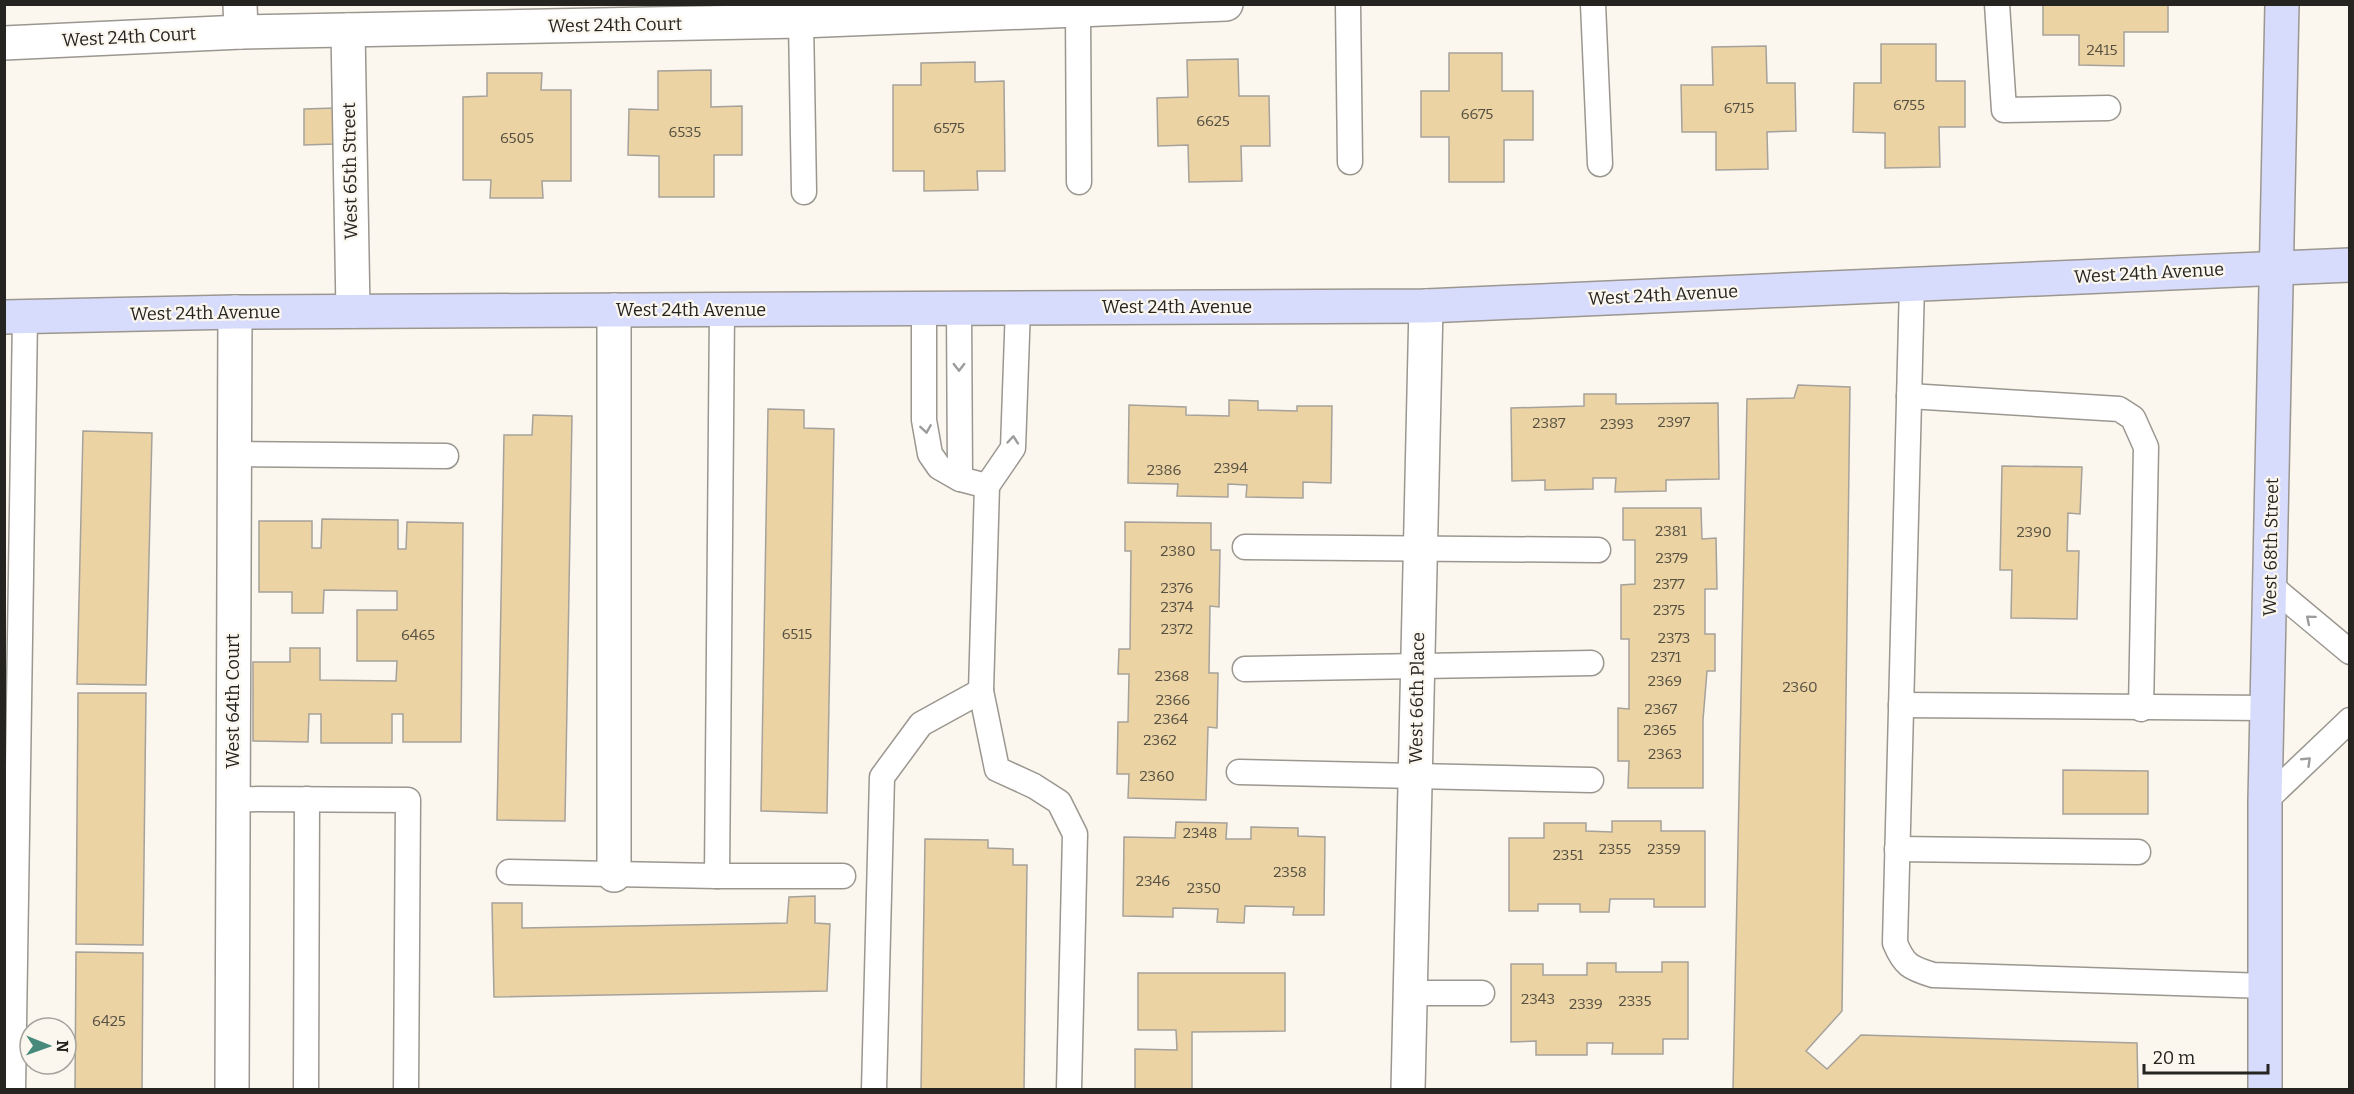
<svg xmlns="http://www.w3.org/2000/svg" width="2354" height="1094" viewBox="0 0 2354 1094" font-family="Bitter,serif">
	<rect width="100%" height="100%" fill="#fbf7ef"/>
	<g fill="#ebd3a4" stroke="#a6a29b" stroke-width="1.5">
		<path d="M 2043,4 L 2168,4 L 2168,32 L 2124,32 L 2124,66 L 2079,65 L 2079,35 L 2043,35 Z"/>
		<path d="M 1881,44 L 1936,44 L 1936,81 L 1965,81 L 1965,127 L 1939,127 L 1940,167 L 1885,168 L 1885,133 L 1853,132 L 1854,83 L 1881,83 Z"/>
		<path d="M 1766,46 L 1767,83 L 1795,83 L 1796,131 L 1767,132 L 1768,169 L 1716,170 L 1716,132 L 1682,132 L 1681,85 L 1713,85 L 1712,47 Z"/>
		<path d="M 1449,53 L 1502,53 L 1502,91 L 1533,91 L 1533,140 L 1504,140 L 1504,182 L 1449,182 L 1449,137 L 1421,137 L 1421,91 L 1449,91 Z"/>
		<path d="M 1238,59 L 1239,96 L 1269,96 L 1270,146 L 1241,146 L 1242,181 L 1189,182 L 1188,145 L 1158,146 L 1157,98 L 1188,97 L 1187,60 Z"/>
		<path d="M 975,62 L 975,82 L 1004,81 L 1005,171 L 977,171 L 978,190 L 924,191 L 924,171 L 893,171 L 893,85 L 921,85 L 921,63 Z"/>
		<path d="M 711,70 L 711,107 L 742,106 L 742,155 L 714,155 L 714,197 L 659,197 L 659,156 L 628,155 L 629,109 L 658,110 L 658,71 Z"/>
		<path d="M 487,73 L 542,73 L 541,90 L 571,90 L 571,181 L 542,181 L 543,198 L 490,198 L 491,180 L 463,180 L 463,97 L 487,96 Z"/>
		<path d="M 335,108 L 335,144 L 304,145 L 304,109 Z"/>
		<path d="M 1798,385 L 1850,387 L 1842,1011 L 1806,1051 L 1827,1069 L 1861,1035 L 2137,1043 L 2138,1090 L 1733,1090 L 1747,399 L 1794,398 Z"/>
		<path d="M 1584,394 L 1616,394 L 1616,404 L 1718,403 L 1719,479 L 1666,480 L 1666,491 L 1615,492 L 1616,478 L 1593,478 L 1593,489 L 1545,490 L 1545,480 L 1512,481 L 1511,408 L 1584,406 Z"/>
		<path d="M 1229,400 L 1258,401 L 1258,410 L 1297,411 L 1297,406 L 1332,406 L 1331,483 L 1303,482 L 1303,498 L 1246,497 L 1247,485 L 1228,484 L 1228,497 L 1177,496 L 1178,484 L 1128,483 L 1129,405 L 1186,407 L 1186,415 L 1229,416 Z"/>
		<path d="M 768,409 L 804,410 L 804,428 L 834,429 L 827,813 L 761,811 Z"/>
		<path d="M 533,415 L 572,416 L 565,821 L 497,820 L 504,435 L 532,435 Z"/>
		<path d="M 83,431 L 152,433 L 146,685 L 77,684 Z"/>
		<path d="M 2002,466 L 2082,467 L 2080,514 L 2068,513 L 2067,551 L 2079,551 L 2077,619 L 2011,618 L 2012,570 L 2000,570 Z"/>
		<path d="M 1623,508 L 1701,508 L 1702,539 L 1716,538 L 1717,589 L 1705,589 L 1705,634 L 1715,634 L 1715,671 L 1707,671 L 1703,720 L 1703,788 L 1628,788 L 1629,761 L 1618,761 L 1618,708 L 1629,709 L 1629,639 L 1621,639 L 1621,585 L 1635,584 L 1635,540 L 1623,540 Z"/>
		<path d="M 322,519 L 398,520 L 398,549 L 406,549 L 407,522 L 463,523 L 461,742 L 403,742 L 403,714 L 392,714 L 392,743 L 321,743 L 321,714 L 309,714 L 308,742 L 253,741 L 253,662 L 290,662 L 290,648 L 320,648 L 320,680 L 396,681 L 397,661 L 357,661 L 357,610 L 397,610 L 397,591 L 324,590 L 323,613 L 292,613 L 292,592 L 259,592 L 259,521 L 312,521 L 312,548 L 321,548 Z"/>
		<path d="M 1125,522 L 1211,523 L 1211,550 L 1220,550 L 1219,607 L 1210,606 L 1209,673 L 1218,673 L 1217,728 L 1208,727 L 1206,800 L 1128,798 L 1129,774 L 1117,774 L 1118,722 L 1128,722 L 1129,674 L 1118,674 L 1119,649 L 1130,649 L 1131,551 L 1125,551 Z"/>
		<path d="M 78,693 L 146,693 L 143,945 L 76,944 Z"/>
		<path d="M 2063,770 L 2148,771 L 2148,814 L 2063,814 Z"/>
		<path d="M 1612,821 L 1661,821 L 1661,831 L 1705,831 L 1705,907 L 1654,907 L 1654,899 L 1610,899 L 1609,912 L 1580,912 L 1580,904 L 1538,904 L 1538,911 L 1509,911 L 1509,838 L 1544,838 L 1544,823 L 1586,823 L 1586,831 L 1612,832 Z"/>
		<path d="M 1176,822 L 1227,823 L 1226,839 L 1251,839 L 1251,827 L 1298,828 L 1298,836 L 1325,837 L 1324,915 L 1293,915 L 1294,907 L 1245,906 L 1244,923 L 1217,922 L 1218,909 L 1173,908 L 1173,917 L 1123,916 L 1124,837 L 1175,838 Z"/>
		<path d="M 925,839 L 988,840 L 988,848 L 1013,849 L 1013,865 L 1027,865 L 1024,1090 L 921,1090 Z"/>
		<path d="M 815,896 L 815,923 L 830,924 L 827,991 L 494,997 L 492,903 L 522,903 L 522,928 L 787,923 L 789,897 Z"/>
		<path d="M 76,952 L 143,953 L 142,1090 L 75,1090 Z"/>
		<path d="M 1662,962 L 1688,962 L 1688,1039 L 1663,1039 L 1663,1054 L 1612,1054 L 1613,1043 L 1587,1043 L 1587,1055 L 1536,1055 L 1536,1041 L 1511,1042 L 1511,964 L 1543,964 L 1543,975 L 1587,975 L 1587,963 L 1616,963 L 1616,972 L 1662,972 Z"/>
		<path d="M 1138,973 L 1285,973 L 1285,1031 L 1192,1032 L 1192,1090 L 1135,1090 L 1135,1049 L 1177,1050 L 1176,1030 L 1138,1030 Z"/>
	</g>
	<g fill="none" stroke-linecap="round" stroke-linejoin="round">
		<defs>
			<g id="lane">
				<path d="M 1348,4 L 1350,162"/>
				<path d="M 1593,4 L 1600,164"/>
				<path d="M 1997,4 L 2004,110 L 2108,108"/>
				<path d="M 1078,11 L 1079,182"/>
				<path d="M 801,21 L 804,192"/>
				<path d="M 1912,284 L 1895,943 C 1904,965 1910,968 1933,975 L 2266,986"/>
				<path d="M 924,308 L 924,420 L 930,454 L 939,467 L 960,479"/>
				<path d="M 959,308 L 960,479 L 987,486 L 1013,448 L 1018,307"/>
				<path d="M 1909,396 L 2119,409 L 2133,418 L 2146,447 L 2141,709"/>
				<path d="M 235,454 L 446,456"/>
				<path d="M 1245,547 L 1598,550"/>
				<path d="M 2271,586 L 2350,652"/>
				<path d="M 1245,669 L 1591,663"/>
				<path d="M 981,691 L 997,769 L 1034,786 L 1059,802 L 1075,834 L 1069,1090"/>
				<path d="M 1901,705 L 2266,708"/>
				<path d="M 1239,772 L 1591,780"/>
				<path d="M 233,799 L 408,800 L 406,1090"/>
				<path d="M 2265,801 L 2350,720"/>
				<path d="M 1897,849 L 2138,852"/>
				<path d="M 509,872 L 717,876 L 722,310"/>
				<path d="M 717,876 L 843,876"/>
				<path d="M 1410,993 L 1482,993"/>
				<path d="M 13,1090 L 25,317"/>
				<path d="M 306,1090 L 307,799"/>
				<path d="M 874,1090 L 882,777 L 921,724 L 981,691 L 987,486"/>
			</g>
			<g id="street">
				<path d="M 240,4 L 241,32"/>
				<path d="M 348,30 L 353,311"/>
				<path d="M 4,43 L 241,32 L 801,21 L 1226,4"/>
				<path d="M 614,875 L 614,310"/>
				<path d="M 232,1090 L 235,312"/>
				<path d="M 1408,1090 L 1426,306"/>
			</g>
			<g id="secondary">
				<path d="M 4,317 L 235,312 L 1426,306 L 2350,265"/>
				<path d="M 2265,1090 L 2265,801 L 2282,4"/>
			</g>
		</defs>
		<use href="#lane" stroke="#9b9790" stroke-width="27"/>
		<use href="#street" stroke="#9b9790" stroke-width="36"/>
		<use href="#secondary" stroke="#9b9790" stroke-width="36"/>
		<use href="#lane" stroke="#fff" stroke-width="24"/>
		<use href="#street" stroke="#fff" stroke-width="33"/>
		<use href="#secondary" stroke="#d8dcfc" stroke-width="33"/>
	</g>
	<defs><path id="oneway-chevron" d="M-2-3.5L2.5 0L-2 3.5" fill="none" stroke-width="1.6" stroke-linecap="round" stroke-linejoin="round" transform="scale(1.5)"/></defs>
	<g stroke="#9d9c9b">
		<use href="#oneway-chevron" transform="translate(959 367) rotate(90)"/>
		<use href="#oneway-chevron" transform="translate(926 429) rotate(81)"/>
		<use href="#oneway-chevron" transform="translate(1013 440) rotate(-85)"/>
		<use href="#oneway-chevron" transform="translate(2310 619) rotate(-140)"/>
		<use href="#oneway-chevron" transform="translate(2307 761) rotate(-44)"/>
	</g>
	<g text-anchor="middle" stroke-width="4.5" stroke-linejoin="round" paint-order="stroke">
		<g font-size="15" fill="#565042">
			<text x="2102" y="55">2415</text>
			<text x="1909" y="110">6755</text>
			<text x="1739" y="113">6715</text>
			<text x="1477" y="119">6675</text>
			<text x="1213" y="126">6625</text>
			<text x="949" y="133">6575</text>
			<text x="685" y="137">6535</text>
			<text x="517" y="143">6505</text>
			<text x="1674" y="427">2397</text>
			<text x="1549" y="428">2387</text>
			<text x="1617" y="429">2393</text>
			<text x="1231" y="473">2394</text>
			<text x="1164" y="475">2386</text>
			<text x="1671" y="536">2381</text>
			<text x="2034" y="537">2390</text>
			<text x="1178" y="556">2380</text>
			<text x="1672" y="563">2379</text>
			<text x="1669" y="589">2377</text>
			<text x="1177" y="593">2376</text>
			<text x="1177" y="612">2374</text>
			<text x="1669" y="615">2375</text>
			<text x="1177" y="634">2372</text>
			<text x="797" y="639">6515</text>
			<text x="418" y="640">6465</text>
			<text x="1674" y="643">2373</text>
			<text x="1666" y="662">2371</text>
			<text x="1172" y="681">2368</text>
			<text x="1665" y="686">2369</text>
			<text x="1800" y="692">2360</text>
			<text x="1173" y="705">2366</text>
			<text x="1661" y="714">2367</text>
			<text x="1171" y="724">2364</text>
			<text x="1660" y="735">2365</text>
			<text x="1160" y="745">2362</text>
			<text x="1665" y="759">2363</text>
			<text x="1157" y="781">2360</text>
			<text x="1200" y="838">2348</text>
			<text x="1615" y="854">2355</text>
			<text x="1664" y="854">2359</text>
			<text x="1568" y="860">2351</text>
			<text x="1290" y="877">2358</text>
			<text x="1153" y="886">2346</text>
			<text x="1204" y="893">2350</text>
			<text x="1538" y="1004">2343</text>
			<text x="1635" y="1006">2335</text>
			<text x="1586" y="1009">2339</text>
			<text x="109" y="1026">6425</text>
		</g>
		<g font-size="18" fill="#252421" stroke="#fbf7ef">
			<text transform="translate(615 25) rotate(-1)" y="6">West 24th Court</text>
			<text transform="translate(129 37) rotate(-3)" y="6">West 24th Court</text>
			<text transform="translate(350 171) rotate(-91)" y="6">West 65th Street</text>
			<text transform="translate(2149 273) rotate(-3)" y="6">West 24th Avenue</text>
			<text transform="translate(1663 295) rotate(-3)" y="6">West 24th Avenue</text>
			<text x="1177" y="313">West 24th Avenue</text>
			<text x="691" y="316">West 24th Avenue</text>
			<text transform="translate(205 313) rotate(-1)" y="6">West 24th Avenue</text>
			<text transform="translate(2271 547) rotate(-89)" y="6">West 68th Street</text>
			<text transform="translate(1417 698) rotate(-89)" y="6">West 66th Place</text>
			<text transform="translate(233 701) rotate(-90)" y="6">West 64th Court</text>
		</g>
	</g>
	<rect width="2354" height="1094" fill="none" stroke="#252421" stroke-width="12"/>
	<g transform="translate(48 1046) rotate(91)"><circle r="28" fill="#fbf7ef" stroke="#a5a39d" stroke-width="1.5"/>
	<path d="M0-4.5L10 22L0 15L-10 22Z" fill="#478a7c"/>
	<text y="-9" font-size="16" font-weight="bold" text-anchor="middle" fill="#252421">N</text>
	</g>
	<path d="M2144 1064v9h124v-9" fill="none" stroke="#252421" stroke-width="3"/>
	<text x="2153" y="1064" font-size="18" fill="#252421" stroke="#fbf7ef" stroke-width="4.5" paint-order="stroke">20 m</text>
</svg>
